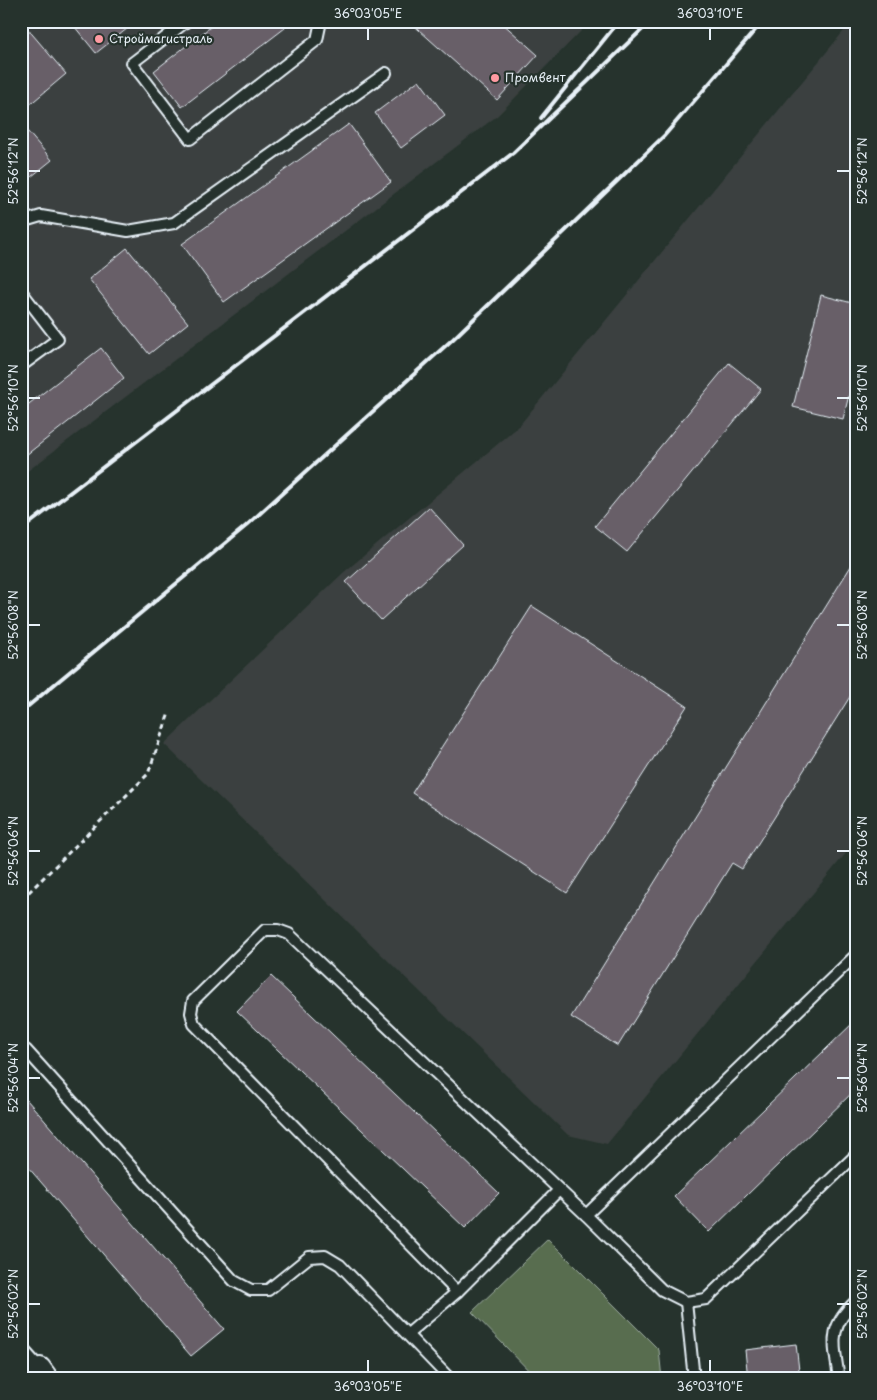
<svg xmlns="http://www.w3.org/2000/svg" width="877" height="1400" viewBox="0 0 877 1400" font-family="'Playpen Sans',sans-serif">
	<rect width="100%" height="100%" fill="#26332d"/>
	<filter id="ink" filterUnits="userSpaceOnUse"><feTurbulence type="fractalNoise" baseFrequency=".02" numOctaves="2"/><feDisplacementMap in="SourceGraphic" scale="10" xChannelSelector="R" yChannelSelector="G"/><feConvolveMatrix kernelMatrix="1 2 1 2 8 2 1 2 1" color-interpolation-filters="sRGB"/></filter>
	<g filter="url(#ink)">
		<g fill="#3a403f">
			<path d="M 21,21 L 591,21 L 497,116 L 21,476 Z"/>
			<path d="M 852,21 L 856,21 L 856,841 L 607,1144 L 568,1135 L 164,744 L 343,573 L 518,427 Z"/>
		</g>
		<path fill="#586d50" stroke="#a0afa4" d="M 548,1239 L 659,1350 L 662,1379 L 537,1379 L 472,1312 Z"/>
		<g fill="#675f68" stroke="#e8f1f8">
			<path d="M 21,21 L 66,74 L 28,106 L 21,99 Z"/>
			<path d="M 70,21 L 129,21 L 132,25 L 96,53 Z"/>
			<path d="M 218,21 L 280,21 L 285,28 L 182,107 L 154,71 Z"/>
			<path d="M 409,21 L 500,21 L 538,55 L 497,100 Z"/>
			<path d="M 419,80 L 445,115 L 401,148 L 375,113 Z"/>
			<path d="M 21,124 L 52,160 L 21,185 Z"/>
			<path d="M 349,124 L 391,182 L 224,302 L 182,244 Z"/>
			<path d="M 127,248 L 188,323 L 149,354 L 89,279 Z"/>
			<path d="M 821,295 L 856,304 L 856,367 L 843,419 L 793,407 Z"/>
			<path d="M 101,348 L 124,378 L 21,459 L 21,410 Z"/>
			<path d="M 729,363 L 761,389 L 627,552 L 595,526 Z"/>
			<path d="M 429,507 L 463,545 L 381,620 L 346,582 Z"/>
			<path d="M 856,558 L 856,687 L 742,869 L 732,863 L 618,1046 L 571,1017 Z"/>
			<path d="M 532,606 L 687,706 L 567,893 L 412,793 Z"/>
			<path d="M 271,976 L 499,1193 L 465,1228 L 237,1011 Z"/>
			<path d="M 856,1020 L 856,1089 L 709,1232 L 674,1196 Z"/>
			<path d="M 21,1093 L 224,1329 L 191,1356 L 21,1159 Z"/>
			<path d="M 796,1344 L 800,1379 L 748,1379 L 745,1350 Z"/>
		</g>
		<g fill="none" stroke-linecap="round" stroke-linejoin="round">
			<defs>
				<g id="lane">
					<path d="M 187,21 L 132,63 L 190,139 L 317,40 L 321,21"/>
					<path d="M 21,222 L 41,216 L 128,231 L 174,223 L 386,73"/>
					<path d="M 21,291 L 58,339 L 21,366"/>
					<path d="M 21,1050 L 26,1050 L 234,1281 L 251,1290 L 268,1290 L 309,1257 L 325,1256 L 340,1265 L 450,1379"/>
					<path d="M 586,1215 L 856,955"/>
					<path d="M 457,1292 L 559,1190"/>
					<path d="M 686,1302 L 694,1379"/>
					<path d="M 408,1334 L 457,1292 L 194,1024 L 191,1013 L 193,1001 L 265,930 L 278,930 L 289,934 L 586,1215 L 662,1290 L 686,1302 L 706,1299 L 856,1155"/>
					<path d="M 21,1347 L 40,1368"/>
					<path d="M 839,1379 C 834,1342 827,1329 856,1301"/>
				</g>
				<path id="street" d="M 27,1379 L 40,1368 L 48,1379"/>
			</defs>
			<use href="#lane" stroke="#e8f1f8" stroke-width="14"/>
			<use href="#street" stroke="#e8f1f8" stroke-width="24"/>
			<path stroke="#e8f1f8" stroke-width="3" stroke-dasharray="5 4" stroke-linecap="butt" d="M 21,908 L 23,898 L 148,774 L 169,713"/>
			<use href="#lane" stroke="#26332d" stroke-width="10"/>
			<use href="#street" stroke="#26332d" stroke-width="20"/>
			<g stroke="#e8f1f8" stroke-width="4">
				<path d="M 541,118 L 619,21"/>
				<path d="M 21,530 L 513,153 L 651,21"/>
				<path d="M 21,712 L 246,526 L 453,339 L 664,136 L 763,21"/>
			</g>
		</g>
	</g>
	<path fill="none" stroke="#e8f1f8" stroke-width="2" d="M 368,28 L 368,40M 710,28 L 710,40M 28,171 L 40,171M 837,171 L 850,171M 28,398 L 40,398M 837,398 L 850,398M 28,625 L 40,625M 837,625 L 850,625M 28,851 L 40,851M 837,851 L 850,851M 28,1078 L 40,1078M 837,1078 L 850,1078M 28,1304 L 40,1304M 837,1304 L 850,1304M 368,1360 L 368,1372M 710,1360 L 710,1372"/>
	<g fill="#ff9aa2" stroke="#26332d" stroke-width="2">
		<circle cx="99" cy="39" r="5"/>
		<circle cx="495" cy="78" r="5"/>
	</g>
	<g text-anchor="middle" stroke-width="4.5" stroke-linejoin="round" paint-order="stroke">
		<g font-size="12" fill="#e8f1f8" stroke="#26332d" text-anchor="start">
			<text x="109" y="43">Строймагистраль</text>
			<text x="505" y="82">Промвент</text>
		</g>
	</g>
	<rect width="877" height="1400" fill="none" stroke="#26332d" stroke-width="55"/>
	<rect x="28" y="28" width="822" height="1344" fill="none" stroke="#e8f1f8" stroke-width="2"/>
	<g font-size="12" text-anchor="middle" fill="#e8f1f8">
		<text x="368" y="18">36°03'05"E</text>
		<text x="710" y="18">36°03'10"E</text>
		<text transform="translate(14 171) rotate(-90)" y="4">52°56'12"N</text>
		<text transform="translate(863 171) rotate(-90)" y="4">52°56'12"N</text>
		<text transform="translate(14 398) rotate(-90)" y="4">52°56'10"N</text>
		<text transform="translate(863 398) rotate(-90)" y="4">52°56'10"N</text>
		<text transform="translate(14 625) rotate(-90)" y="4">52°56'08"N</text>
		<text transform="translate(863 625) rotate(-90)" y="4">52°56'08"N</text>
		<text transform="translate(14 851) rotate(-90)" y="4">52°56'06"N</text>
		<text transform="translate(863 851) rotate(-90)" y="4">52°56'06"N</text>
		<text transform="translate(14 1078) rotate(-90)" y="4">52°56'04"N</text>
		<text transform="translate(863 1078) rotate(-90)" y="4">52°56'04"N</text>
		<text transform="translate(14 1304) rotate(-90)" y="4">52°56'02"N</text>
		<text transform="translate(863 1304) rotate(-90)" y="4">52°56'02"N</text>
		<text x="368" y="1391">36°03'05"E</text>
		<text x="710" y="1391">36°03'10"E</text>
	</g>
</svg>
